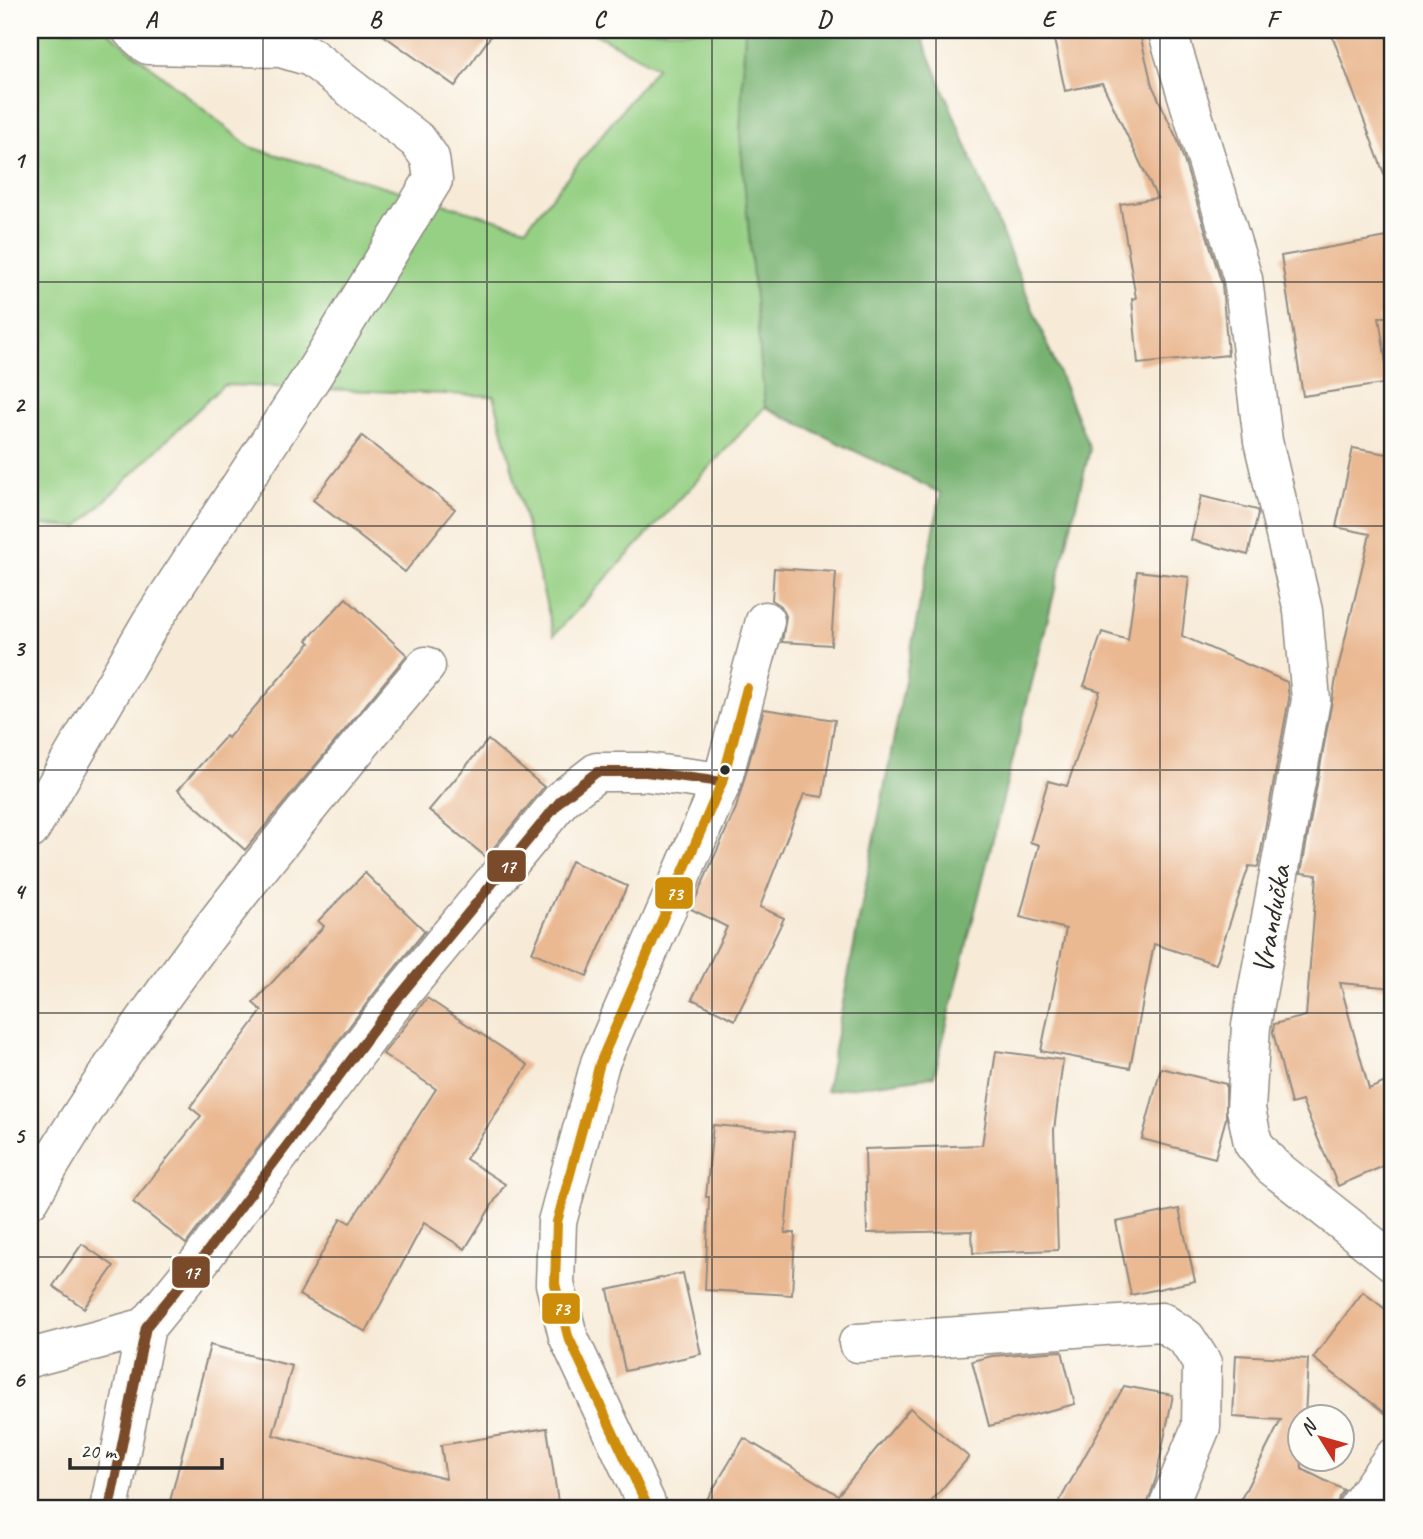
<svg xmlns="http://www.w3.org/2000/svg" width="1423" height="1539" viewBox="0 0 1423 1539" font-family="Caveat,sans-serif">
	<rect width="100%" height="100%" fill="#fdfcf7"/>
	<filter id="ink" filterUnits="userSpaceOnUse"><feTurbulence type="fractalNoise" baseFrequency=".0143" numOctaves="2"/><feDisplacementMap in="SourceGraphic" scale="14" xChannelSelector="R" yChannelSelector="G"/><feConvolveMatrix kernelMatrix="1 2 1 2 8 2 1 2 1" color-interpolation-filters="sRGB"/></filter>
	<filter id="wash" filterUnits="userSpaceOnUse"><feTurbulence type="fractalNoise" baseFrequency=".00686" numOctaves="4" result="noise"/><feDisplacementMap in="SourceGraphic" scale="28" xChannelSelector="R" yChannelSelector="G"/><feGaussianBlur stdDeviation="1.57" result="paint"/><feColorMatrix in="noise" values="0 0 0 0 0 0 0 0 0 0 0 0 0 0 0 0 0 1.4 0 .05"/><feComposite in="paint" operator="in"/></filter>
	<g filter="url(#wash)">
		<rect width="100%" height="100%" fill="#f7ebd8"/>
		<path fill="#96d084" stroke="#607e58" stroke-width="2" d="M 30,30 L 106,30 L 250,147 L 526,228 L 657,67 L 588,30 L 745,30 L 740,136 L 765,407 L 554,635 L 494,396 L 223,385 L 78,527 L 30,524 Z"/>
		<path fill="#78b272" stroke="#526e4e" stroke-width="2" d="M 745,30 L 919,30 L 1090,449 L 934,1076 L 826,1091 L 941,493 L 765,407 L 740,136 Z"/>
		<g id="blocks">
			<g fill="#eab891">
				<path d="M 376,30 L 495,30 L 455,86 Z"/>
				<path d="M 1052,30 L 1139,30 L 1152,85 L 1178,141 L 1222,284 L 1228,355 L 1138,364 L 1132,299 L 1136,298 L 1120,204 L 1157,198 L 1102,83 L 1065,91 Z"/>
				<path d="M 1330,30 L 1393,30 L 1393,187 L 1389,187 Z"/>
				<path d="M 1393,236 L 1393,317 L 1379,317 L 1389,383 L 1303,396 L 1281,256 Z"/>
				<path d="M 362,436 L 455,509 L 405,572 L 313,500 Z"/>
				<path d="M 1353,448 L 1393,455 L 1393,988 L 1340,983 L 1369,1089 L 1393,1079 L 1393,1162 L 1338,1186 L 1302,1101 L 1291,1104 L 1273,1032 L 1274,1024 L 1306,1016 L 1317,875 L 1301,873 L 1337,673 L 1370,534 L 1336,527 Z"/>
				<path d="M 1201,496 L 1257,510 L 1258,514 L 1248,555 L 1191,540 Z"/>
				<path d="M 774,568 L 836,572 L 831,645 L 782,642 L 786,616 L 781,606 L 772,600 Z"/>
				<path d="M 1137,571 L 1189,577 L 1182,636 L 1287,682 L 1289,699 L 1258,867 L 1249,866 L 1216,964 L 1154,944 L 1130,1068 L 1041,1051 L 1066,929 L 1020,917 L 1039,845 L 1030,842 L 1048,781 L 1067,786 L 1100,691 L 1084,686 L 1102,632 L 1128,640 Z"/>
				<path d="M 346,598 L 407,655 L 245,850 L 178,790 L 226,736 L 228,738 L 310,643 L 307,640 Z"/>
				<path d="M 764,709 L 835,720 L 823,797 L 804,794 L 760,907 L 784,918 L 735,1020 L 692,999 L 727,927 L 691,909 L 736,808 Z"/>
				<path d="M 488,740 L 544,787 L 486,857 L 429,810 Z"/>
				<path d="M 571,861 L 627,886 L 587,976 L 532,952 Z"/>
				<path d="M 365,873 L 425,931 L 376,991 L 186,1244 L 133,1202 L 201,1116 L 190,1107 L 262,1011 L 253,1003 L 324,926 L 318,921 Z"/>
				<path d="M 427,998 L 528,1065 L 466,1159 L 505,1184 L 465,1249 L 424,1223 L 366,1332 L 299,1295 L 341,1218 L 350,1223 L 436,1089 L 383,1054 Z"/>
				<path d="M 996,1051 L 1063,1060 L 1054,1130 L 1058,1250 L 973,1253 L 972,1231 L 867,1233 L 865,1149 L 982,1145 Z"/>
				<path d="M 1161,1068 L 1226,1084 L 1226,1118 L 1215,1158 L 1142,1139 Z"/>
				<path d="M 713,1125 L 794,1132 L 785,1233 L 795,1233 L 792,1295 L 705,1290 L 709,1197 L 706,1197 Z"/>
				<path d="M 1179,1209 L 1195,1281 L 1131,1295 L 1116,1222 Z"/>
				<path d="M 82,1244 L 114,1266 L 84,1308 L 53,1286 Z"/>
				<path d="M 683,1273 L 701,1354 L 625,1371 L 608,1290 Z"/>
				<path d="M 1363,1292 L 1393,1315 L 1393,1419 L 1313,1358 Z"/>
				<path d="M 210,1345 L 292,1366 L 273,1435 L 446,1479 L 441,1445 L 547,1428 L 559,1509 L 168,1509 Z"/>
				<path d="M 1062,1351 L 1075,1404 L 989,1426 L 972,1361 L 992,1356 Z"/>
				<path d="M 1236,1355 L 1308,1359 L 1305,1417 L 1300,1417 L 1302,1469 L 1344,1490 L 1339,1497 L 1336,1509 L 1236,1509 L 1281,1420 L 1233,1417 Z"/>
				<path d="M 1124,1386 L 1173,1395 L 1156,1478 L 1146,1509 L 1055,1509 Z"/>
				<path d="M 910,1408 L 969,1457 L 925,1509 L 701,1509 L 744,1438 L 838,1495 Z"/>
			</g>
		</g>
	</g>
	<g filter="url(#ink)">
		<use href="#blocks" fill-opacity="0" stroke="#918b82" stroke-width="2"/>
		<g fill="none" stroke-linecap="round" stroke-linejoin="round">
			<defs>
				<g id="minor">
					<path d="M 1167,30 L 1243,279 L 1263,441 L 1303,611 L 1311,700 L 1251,1026 L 1246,1109 L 1253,1143 L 1272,1166 L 1393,1262"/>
					<path d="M 30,830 L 150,624 L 313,375 L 433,180 L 430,158 L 418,141 L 311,57 L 281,48 L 148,45 L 131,30"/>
					<path d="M 30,1199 C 141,1006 283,835 426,666"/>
					<path d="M 858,1343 L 1162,1322 L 1186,1338 L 1202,1363 L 1201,1427 L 1167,1509"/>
					<path d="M 30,1358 L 146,1327"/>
					<path d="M 109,1509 L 146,1327 L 200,1261 L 393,1004 L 562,799 L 597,772 L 646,772 L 722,782"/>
					<path d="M 646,1509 L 646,1503 L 568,1336 L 555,1284 L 557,1222 L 600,1063 L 722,782 L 765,621"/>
					<path d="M 1357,1509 L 1393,1458"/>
				</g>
			</defs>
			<use href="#minor" stroke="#918b82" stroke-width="41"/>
			<use href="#minor" stroke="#fff" stroke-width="38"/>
			<defs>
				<path id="bus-1" d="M 109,1509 L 146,1327 L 200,1261 L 393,1004 L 562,799 L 597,772 L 646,772 L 722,782"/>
				<path id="bus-2" d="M 646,1509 L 646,1503 L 568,1336 L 555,1284 L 557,1222 L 600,1063 L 722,782 L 747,688"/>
			</defs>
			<use href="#bus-1" stroke="#fdfcf7" stroke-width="16"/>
			<use href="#bus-2" stroke="#fdfcf7" stroke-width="16"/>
			<use href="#bus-1" stroke="#7a4b2a" stroke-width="10"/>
			<use href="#bus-2" stroke="#ce8d09" stroke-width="10"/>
		</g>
	</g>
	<path fill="none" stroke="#2b2b2b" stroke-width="2" stroke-opacity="0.55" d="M 263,30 L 263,1509M 487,30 L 487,1509M 712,30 L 712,1509M 936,30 L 936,1509M 1160,30 L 1160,1509M 30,282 L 1393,282M 30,526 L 1393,526M 30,770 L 1393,770M 30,1013 L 1393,1013M 30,1257 L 1393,1257"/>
	<circle fill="#2b2b2b" stroke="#fdfcf7" stroke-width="2.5" cx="725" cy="770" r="6"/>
	<g text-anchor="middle" stroke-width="5" stroke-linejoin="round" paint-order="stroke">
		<g font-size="30" fill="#2b2b2b" stroke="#fdfcf7">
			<text transform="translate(1271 919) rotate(-80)" y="10">Vrandučka</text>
		</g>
	</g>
	<g stroke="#fdfcf7" stroke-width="2.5">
		<rect x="486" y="849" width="41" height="34" rx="7" fill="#7a4b2a"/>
		<rect x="654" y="876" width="40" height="34" rx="7" fill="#ce8d09"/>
		<rect x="171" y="1255" width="40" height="34" rx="7" fill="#7a4b2a"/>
		<rect x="541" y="1292" width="40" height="33" rx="7" fill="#ce8d09"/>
	</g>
	<g font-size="19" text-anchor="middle" font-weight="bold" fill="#fff">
		<text x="507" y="873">17</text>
		<text x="674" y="900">73</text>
		<text x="191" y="1279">17</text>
		<text x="561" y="1315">73</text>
	</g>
	<rect width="1423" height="1539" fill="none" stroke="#fdfcf7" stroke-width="77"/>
	<g transform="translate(1321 1438) rotate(307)"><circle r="33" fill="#fdfcf7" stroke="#a9a8a5" stroke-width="2"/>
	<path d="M0-5L12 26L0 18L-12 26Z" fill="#c8321e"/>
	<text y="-10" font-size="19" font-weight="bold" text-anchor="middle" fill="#2b2b2b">N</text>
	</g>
	<path d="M70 1458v10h152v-10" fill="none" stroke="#2b2b2b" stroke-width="3.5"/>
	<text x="80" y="1458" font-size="21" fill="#2b2b2b" stroke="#fdfcf7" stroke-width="5" paint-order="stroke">20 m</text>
	<rect x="38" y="38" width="1346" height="1462" fill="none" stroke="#2b2b2b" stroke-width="2.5"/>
	<g font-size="23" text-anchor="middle" font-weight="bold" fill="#2b2b2b">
		<text x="151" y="27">A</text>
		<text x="375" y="27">B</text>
		<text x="599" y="27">C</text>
		<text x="824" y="27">D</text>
		<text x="1048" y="27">E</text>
		<text x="1272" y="27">F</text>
		<text x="19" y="168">1</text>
		<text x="19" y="412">2</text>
		<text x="19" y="656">3</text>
		<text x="19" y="899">4</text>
		<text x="19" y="1143">5</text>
		<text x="19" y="1387">6</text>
	</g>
</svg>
